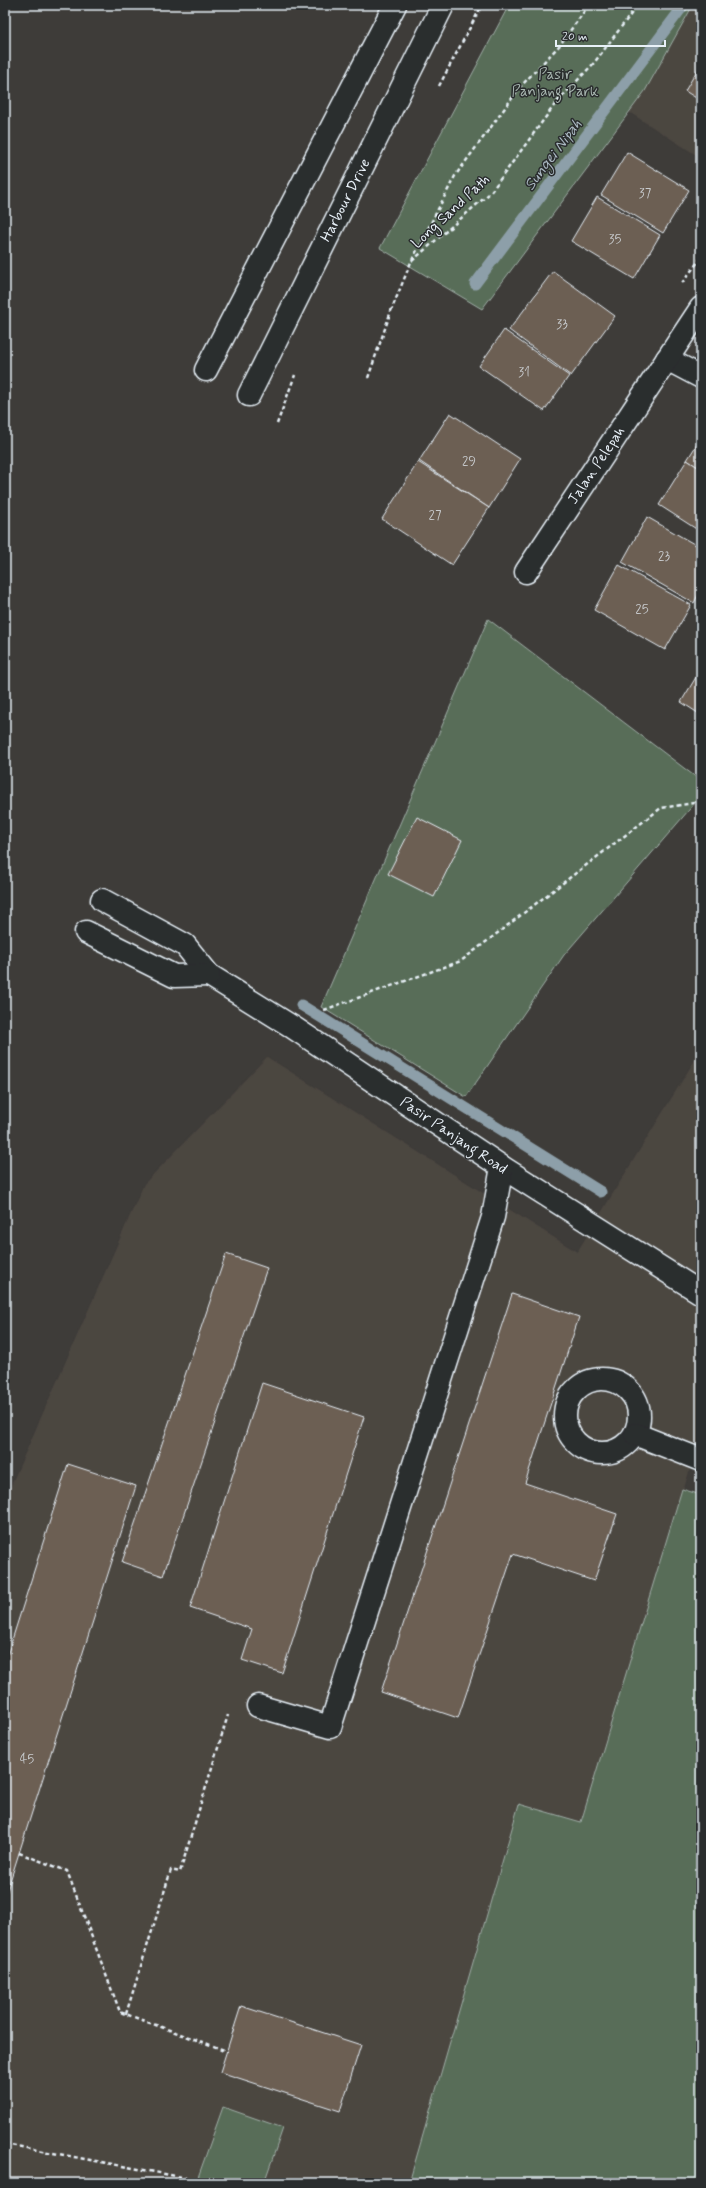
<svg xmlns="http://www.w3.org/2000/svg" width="706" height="2188" viewBox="0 0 706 2188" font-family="Mynerve,sans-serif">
	<rect width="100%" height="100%" fill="#3e3c39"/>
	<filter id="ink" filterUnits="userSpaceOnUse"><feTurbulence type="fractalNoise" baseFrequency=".025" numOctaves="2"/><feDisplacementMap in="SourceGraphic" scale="8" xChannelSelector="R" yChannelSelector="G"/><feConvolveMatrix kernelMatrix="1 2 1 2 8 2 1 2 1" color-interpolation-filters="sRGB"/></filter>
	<g filter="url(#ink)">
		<g fill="#4c4641">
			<path d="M 690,5 L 701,5 L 701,158 L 629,112 Z"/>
			<path d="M 701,1050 L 701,1433 L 581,1822 L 519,1804 L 409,2183 L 5,2183 L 5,1499 L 144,1184 L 267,1057 L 577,1252 Z"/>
		</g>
		<g fill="#596d58" stroke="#a0afa8">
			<path d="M 509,5 L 693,5 L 645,91 L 482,309 L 380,248 Z"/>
			<path d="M 488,619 L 701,781 L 701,796 L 564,955 L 466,1097 L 321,1007 Z"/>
			<path d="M 682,1489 L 701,1495 L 701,2183 L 409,2183 L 519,1804 L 581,1822 Z"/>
			<path d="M 223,2107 L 283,2128 L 264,2183 L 196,2183 Z"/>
		</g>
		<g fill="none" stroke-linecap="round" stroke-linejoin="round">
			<g stroke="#8d9fa9" stroke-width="11">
				<path d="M 475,284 L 684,5"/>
				<path d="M 301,1005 L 601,1192"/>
			</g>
		</g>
		<g fill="#6c5e53" stroke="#e8f1f8">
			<path d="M 699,67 L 701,69 L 701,101 L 685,91 Z"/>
			<path d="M 627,152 L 689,190 L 663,233 L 601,195 Z"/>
			<path d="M 597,197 L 660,235 L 634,279 L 571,241 Z"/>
			<path d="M 553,271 L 615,316 L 571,376 L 509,330 Z"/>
			<path d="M 504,330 L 569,376 L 544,411 L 479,366 Z"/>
			<path d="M 450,413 L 520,459 L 489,508 L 419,461 Z"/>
			<path d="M 701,438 L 701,469 L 687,460 Z"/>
			<path d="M 687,460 L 701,469 L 701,532 L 659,505 Z"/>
			<path d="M 418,462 L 489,508 L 452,565 L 382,519 Z"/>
			<path d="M 647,517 L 701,548 L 701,589 L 694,603 L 622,562 Z"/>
			<path d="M 619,565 L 691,605 L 665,650 L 594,610 Z"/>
			<path d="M 701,669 L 701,715 L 681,702 Z"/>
			<path d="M 417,817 L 462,840 L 434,897 L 388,874 Z"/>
			<path d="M 226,1254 L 267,1268 L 163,1576 L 122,1562 Z"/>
			<path d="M 512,1294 L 579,1317 L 525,1483 L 617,1514 L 594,1581 L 513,1554 L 458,1718 L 381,1692 Z"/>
			<path d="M 262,1383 L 364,1417 L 282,1673 L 242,1660 L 252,1629 L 190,1608 Z"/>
			<path d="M 68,1464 L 136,1486 L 5,1897 L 5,1662 Z"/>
			<path d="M 241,2006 L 361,2045 L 340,2111 L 220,2072 Z"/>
		</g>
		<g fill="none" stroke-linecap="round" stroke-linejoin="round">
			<defs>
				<g id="minor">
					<path d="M 667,359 L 701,377"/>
					<path d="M 206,370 L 395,5"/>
					<path d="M 249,395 L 443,5"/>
					<path d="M 526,572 L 701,308"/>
					<path d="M 102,900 L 185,945 L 209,975 L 291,1026 L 502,1167 L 701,1293"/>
					<path d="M 86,932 L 174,976 L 209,975"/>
					<circle cx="602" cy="1416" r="37"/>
					<path d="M 635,1434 L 701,1460"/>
					<path d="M 258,1706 L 330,1727 L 493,1217 L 502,1167"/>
				</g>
			</defs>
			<use href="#minor" stroke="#e8f1f8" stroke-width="25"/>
			<g stroke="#e8f1f8" stroke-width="2.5" stroke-dasharray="4 3" stroke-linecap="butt">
				<path d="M 439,86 L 482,5"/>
				<path d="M 412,261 L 490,193 L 556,103 L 594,63 L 631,14 L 634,5"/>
				<path d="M 682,283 L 701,258"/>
				<path d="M 368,378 L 391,311 L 411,262 L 455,176 L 521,86 L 559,46 L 589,5"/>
				<path d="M 277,424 L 295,375"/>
				<path d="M 324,1010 L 461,961 L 661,808 L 701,802"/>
				<path d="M 19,1853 L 67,1871 L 120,2012 L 227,2051"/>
				<path d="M 126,2014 L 171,1870 L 180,1872 L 228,1715"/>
				<path d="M 5,2144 L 197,2180"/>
			</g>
			<use href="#minor" stroke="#2a2d2e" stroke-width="22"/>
		</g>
	</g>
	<g text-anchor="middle" stroke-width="3" stroke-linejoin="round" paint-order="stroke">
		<g font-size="13" fill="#c9cccf">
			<text x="645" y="197">37</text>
			<text x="615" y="243">35</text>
			<text x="562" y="328">33</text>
			<text x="524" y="376">31</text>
			<text x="469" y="465">29</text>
			<text x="435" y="519">27</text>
			<text x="664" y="560">23</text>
			<text x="642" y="613">25</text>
			<text x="27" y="1763">45</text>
		</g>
		<g font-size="15" fill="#a8b6b0" stroke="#2a2d2e">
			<text x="555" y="79">Pasir<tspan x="555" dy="17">Panjang Park</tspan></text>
		</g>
		<g font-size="15" fill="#e8f1f8" stroke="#2a2d2e">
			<text transform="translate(345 200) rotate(-63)" y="5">Harbour Drive</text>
			<text transform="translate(450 211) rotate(-43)" y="5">Long Sand Path</text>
			<text transform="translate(596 465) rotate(-56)" y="5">Jalan Pelepah</text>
			<text transform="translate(454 1135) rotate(34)" y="5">Pasir Panjang Road</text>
		</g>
		<g font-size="16" font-style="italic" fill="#acbac4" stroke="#2a2d2e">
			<text transform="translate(552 154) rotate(-53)" y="6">Sungei Nipah</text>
		</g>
	</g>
	<rect width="706" height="2188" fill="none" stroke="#2a2d2e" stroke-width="20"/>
	<rect x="10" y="10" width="686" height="2168" fill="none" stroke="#e8f1f8" stroke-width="1.5" filter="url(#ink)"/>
	<path d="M556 40v6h109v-6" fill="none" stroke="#e8f1f8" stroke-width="2"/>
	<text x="562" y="40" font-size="12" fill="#e8f1f8" stroke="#2a2d2e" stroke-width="3" paint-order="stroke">20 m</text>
</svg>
